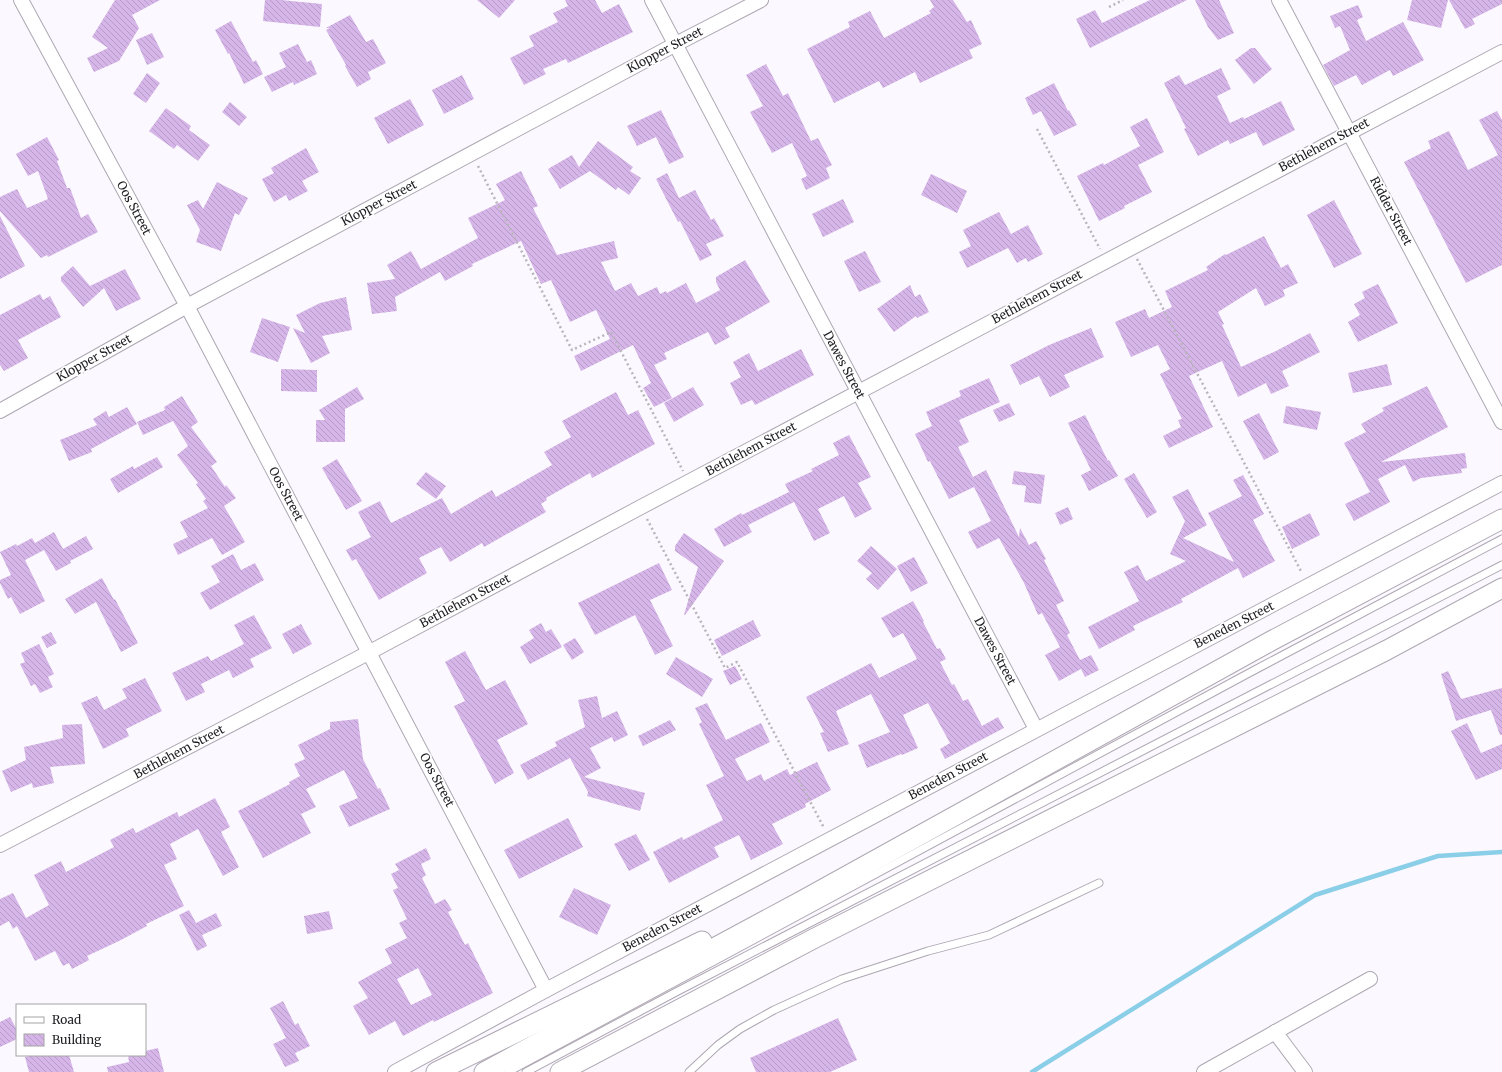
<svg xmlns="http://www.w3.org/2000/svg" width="1502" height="1072" viewBox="0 0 1502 1072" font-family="Merriweather,serif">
	<defs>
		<pattern id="building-back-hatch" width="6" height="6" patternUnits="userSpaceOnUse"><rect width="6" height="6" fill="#d6b6e8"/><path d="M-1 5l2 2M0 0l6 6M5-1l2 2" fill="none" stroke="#b79cc7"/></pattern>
	</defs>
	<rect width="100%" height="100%" fill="#fcf8ff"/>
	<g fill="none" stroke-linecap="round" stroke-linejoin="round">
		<path stroke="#8acfe7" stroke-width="4.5" d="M 1032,1072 L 1315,895 L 1438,856 L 1502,852"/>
	</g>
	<g fill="url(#building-back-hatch)" fill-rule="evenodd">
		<path d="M 115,0 L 160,0 L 132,15 L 139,28 L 119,61 L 94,72 L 87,58 L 108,48 L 92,37 Z"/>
		<path d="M 265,0 L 281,0 L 322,4 L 320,27 L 263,21 Z"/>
		<path d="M 477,0 L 515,0 L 499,18 Z"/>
		<path d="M 565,0 L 595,0 L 602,13 L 619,4 L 633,32 L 568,63 L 566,59 L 543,69 L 546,74 L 524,85 L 510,58 L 534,46 L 529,36 L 558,22 L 553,13 L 568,6 Z"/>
		<path d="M 930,0 L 953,0 L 967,22 L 971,20 L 982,44 L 969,50 L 973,58 L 920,83 L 915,72 L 883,88 L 879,81 L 834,103 L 807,49 L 850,27 L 848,22 L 870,11 L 884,38 L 931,13 L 929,11 L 934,7 Z"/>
		<path d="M 1150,0 L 1187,0 L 1090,48 L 1076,19 L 1095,10 L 1102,23 Z"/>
		<path d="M 1195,0 L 1219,0 L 1234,33 L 1218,40 L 1208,27 Z"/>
		<path d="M 1412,0 L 1448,0 L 1441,28 L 1407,20 Z"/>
		<path d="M 1449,0 L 1502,0 L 1502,4 L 1472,19 L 1475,24 L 1465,29 Z"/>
		<path d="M 1358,5 L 1363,17 L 1357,20 L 1366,41 L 1403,22 L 1424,60 L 1393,76 L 1390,70 L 1362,85 L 1356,75 L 1334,86 L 1323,65 L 1350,50 L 1340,26 L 1335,28 L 1330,16 Z"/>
		<path d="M 350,15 L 366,42 L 373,39 L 386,63 L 368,72 L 371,79 L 357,87 L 345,66 L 346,65 L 326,30 L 330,28 L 326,28 Z"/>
		<path d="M 231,21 L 253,62 L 256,60 L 263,74 L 244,84 L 229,53 L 228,54 L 215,30 Z"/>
		<path d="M 152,33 L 164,57 L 147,65 L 136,40 Z"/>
		<path d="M 298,44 L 307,62 L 311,60 L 317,74 L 294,85 L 293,82 L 272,92 L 264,77 L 286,67 L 279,53 Z"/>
		<path d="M 1251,48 L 1255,48 L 1272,69 L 1254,84 L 1235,60 Z"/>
		<path d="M 766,64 L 783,96 L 788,93 L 811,141 L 818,138 L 832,165 L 826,168 L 830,178 L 806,190 L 801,179 L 807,176 L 792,143 L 772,153 L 750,112 L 763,106 L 746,75 Z"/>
		<path d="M 1221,68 L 1231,89 L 1217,96 L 1230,123 L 1243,117 L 1244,119 L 1281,101 L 1295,130 L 1263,146 L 1256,132 L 1230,144 L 1228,140 L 1198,156 L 1184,129 L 1186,128 L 1164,83 L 1179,75 L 1185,85 Z"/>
		<path d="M 147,73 L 160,83 L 146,103 L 133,94 Z"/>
		<path d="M 462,75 L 474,99 L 444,114 L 432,90 Z"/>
		<path d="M 1054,83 L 1068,111 L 1069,110 L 1077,125 L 1054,136 L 1041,111 L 1033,115 L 1025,98 Z"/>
		<path d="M 410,99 L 424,125 L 388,144 L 374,118 Z"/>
		<path d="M 230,102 L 247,117 L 239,126 L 222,112 Z"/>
		<path d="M 166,108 L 191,126 L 189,130 L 210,145 L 198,161 L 177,145 L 174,149 L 149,131 Z"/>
		<path d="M 661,110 L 684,157 L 669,164 L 656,137 L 637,146 L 627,126 Z"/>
		<path d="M 1497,111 L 1502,120 L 1502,265 L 1466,283 L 1404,162 L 1431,148 L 1428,141 L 1449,131 L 1468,170 L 1498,155 L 1479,120 Z"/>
		<path d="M 1147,118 L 1164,152 L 1138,165 L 1152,192 L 1124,206 L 1125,208 L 1099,221 L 1077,176 L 1103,163 L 1104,165 L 1140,146 L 1130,127 Z"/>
		<path d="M 47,137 L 59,160 L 57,161 L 67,188 L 70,188 L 81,218 L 88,214 L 98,232 L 48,257 L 47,255 L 41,258 L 0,211 L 0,197 L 17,189 L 27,208 L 48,199 L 38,171 L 28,176 L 16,154 Z"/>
		<path d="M 598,141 L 633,167 L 630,171 L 641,178 L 629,195 L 618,187 L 616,190 L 590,171 L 560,189 L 548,169 L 572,155 L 579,167 Z"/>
		<path d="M 306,148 L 319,172 L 302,181 L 308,191 L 289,201 L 286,195 L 274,202 L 262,179 L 274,173 L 271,168 Z"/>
		<path d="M 521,171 L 538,206 L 533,208 L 557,255 L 614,241 L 618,258 L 601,262 L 615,291 L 631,283 L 638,296 L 657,287 L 660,294 L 666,291 L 667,293 L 686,283 L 696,303 L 720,290 L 716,282 L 716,277 L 745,260 L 770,302 L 725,328 L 730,337 L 715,345 L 708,332 L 664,353 L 667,359 L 654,365 L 672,398 L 654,407 L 643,388 L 651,383 L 633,345 L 581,371 L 574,356 L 610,339 L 596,310 L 570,322 L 551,280 L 541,284 L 521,241 L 472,264 L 473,266 L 445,281 L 440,272 L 395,297 L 397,311 L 372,314 L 367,283 L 395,279 L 387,265 L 411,251 L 421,269 L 478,238 L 468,218 L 505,200 L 496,184 Z"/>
		<path d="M 667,173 L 679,198 L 695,190 L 711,220 L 714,218 L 724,236 L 706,244 L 712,255 L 700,261 L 680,221 L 678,222 L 656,179 Z"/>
		<path d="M 931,174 L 967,191 L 957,213 L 921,195 Z"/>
		<path d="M 217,182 L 248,198 L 239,215 L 235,213 L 221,251 L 196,242 L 200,230 L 187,205 L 198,200 L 203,209 Z"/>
		<path d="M 843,199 L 854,222 L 823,237 L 812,214 Z"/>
		<path d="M 1334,200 L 1362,254 L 1334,268 L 1307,215 Z"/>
		<path d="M 999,212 L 1011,234 L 1028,225 L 1043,254 L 1028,262 L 1026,258 L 1017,263 L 1008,248 L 967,268 L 959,252 L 971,246 L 963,230 Z"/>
		<path d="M 0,216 L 25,266 L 0,279 Z"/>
		<path d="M 1264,236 L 1281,268 L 1288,264 L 1298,283 L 1283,290 L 1285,296 L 1265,306 L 1256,288 L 1218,312 L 1224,324 L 1222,325 L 1241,367 L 1276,351 L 1310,333 L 1320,352 L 1282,371 L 1289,386 L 1271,394 L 1266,383 L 1238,397 L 1222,361 L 1189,376 L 1213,427 L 1169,448 L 1163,436 L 1181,427 L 1178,420 L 1182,419 L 1160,374 L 1170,369 L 1158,345 L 1131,357 L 1115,322 L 1145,309 L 1149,318 L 1172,307 L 1165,291 L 1208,270 L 1206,267 L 1225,254 L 1226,255 Z"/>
		<path d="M 865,251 L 881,282 L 859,292 L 844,261 Z"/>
		<path d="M 73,266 L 90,286 L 125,269 L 141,299 L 116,311 L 104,288 L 83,307 L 61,281 L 61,277 Z"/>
		<path d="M 1378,284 L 1398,323 L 1358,342 L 1348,322 L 1360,315 L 1354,304 L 1365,298 L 1362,292 Z"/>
		<path d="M 910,285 L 915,297 L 920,294 L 929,312 L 917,318 L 916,316 L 894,332 L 877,309 Z"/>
		<path d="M 40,294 L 43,300 L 50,296 L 61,317 L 18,340 L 28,358 L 4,371 L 0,365 L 0,315 Z"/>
		<path d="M 346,297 L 352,330 L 322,336 L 330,353 L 311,363 L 293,328 L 305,333 L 296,315 L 320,303 Z"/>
		<path d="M 262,318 L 290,327 L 278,362 L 250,352 Z"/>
		<path d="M 1091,328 L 1104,357 L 1064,375 L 1070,387 L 1050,397 L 1039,376 L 1020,385 L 1010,365 L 1049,345 Z"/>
		<path d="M 801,349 L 814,375 L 755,405 L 752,400 L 741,405 L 730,383 L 741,377 L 733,362 L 749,353 L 758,371 Z"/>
		<path d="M 1387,364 L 1392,385 L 1353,393 L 1348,373 Z"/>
		<path d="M 281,369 L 317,370 L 317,392 L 281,391 Z"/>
		<path d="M 989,378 L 1000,402 L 959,420 L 969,442 L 958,447 L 973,477 L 986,470 L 1019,537 L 1020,528 L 1029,545 L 1036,541 L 1046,559 L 1044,560 L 1064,601 L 1056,605 L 1070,633 L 1067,635 L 1080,660 L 1091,655 L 1099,670 L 1085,677 L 1081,669 L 1059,681 L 1045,655 L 1060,647 L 1042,613 L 1038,615 L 1024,583 L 999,538 L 977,549 L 968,532 L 991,521 L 974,487 L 949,499 L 930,461 L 928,462 L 915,434 L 932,426 L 926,412 L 961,396 L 959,391 Z"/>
		<path d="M 1427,386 L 1448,427 L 1381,462 L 1465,453 L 1467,468 L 1461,469 L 1462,473 L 1421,478 L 1413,482 L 1405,465 L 1378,479 L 1390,502 L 1354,521 L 1345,504 L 1370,492 L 1344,443 L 1366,432 L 1361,424 L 1384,411 L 1382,408 Z"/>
		<path d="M 357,387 L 364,399 L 345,409 L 345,442 L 316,442 L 316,420 L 325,420 L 319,410 Z"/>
		<path d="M 693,387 L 704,405 L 674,422 L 664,403 Z"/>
		<path d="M 616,392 L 628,415 L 638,410 L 655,444 L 592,478 L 590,473 L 546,498 L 547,500 L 541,504 L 546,512 L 484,547 L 482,543 L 450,562 L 441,547 L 419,558 L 427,573 L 379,600 L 356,559 L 352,561 L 346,550 L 371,537 L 358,512 L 380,501 L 391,523 L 442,498 L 451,514 L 492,490 L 496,497 L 552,465 L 544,452 L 571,437 L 562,421 Z"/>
		<path d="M 182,396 L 198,422 L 191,427 L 217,462 L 211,466 L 225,487 L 226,485 L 236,498 L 224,506 L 245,542 L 222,555 L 212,538 L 178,555 L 173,544 L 188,537 L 180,522 L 208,508 L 203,501 L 206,499 L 196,484 L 198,483 L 177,455 L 188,446 L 173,421 L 143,435 L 137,422 L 165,410 L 164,407 Z"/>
		<path d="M 1009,403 L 1015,415 L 999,422 L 993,410 Z"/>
		<path d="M 1286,406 L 1321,412 L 1317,430 L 1283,423 Z"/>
		<path d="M 127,407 L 137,424 L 91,449 L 92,452 L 69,461 L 60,440 L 97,425 L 93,419 L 106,411 L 109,417 Z"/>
		<path d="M 1259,413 L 1279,452 L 1264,460 L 1243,421 Z"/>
		<path d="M 1085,415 L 1108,461 L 1109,460 L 1118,476 L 1089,491 L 1081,475 L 1091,470 L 1068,423 Z"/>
		<path d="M 849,435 L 871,477 L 858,483 L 872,509 L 855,518 L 844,496 L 818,509 L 830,533 L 814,541 L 794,502 L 748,525 L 752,532 L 724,547 L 714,529 L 741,513 L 742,515 L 789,492 L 785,484 L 813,471 L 811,469 L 839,455 L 833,443 Z"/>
		<path d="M 157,457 L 163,467 L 118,493 L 110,479 L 133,466 L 134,469 Z"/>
		<path d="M 337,459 L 362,501 L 346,510 L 322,468 Z"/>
		<path d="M 1014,471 L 1045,475 L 1041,504 L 1024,502 L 1026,486 L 1012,484 Z"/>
		<path d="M 426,472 L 446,486 L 436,499 L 416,484 Z"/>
		<path d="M 1134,473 L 1157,512 L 1147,518 L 1124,479 Z"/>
		<path d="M 1243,475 L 1264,514 L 1253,520 L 1275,561 L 1243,578 L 1238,568 L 1181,599 L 1183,602 L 1133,626 L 1135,630 L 1099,649 L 1088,627 L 1139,601 L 1124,572 L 1138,565 L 1146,581 L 1186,561 L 1170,554 L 1185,521 L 1172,497 L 1188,489 L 1207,525 L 1183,538 L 1234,562 L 1208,513 L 1242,496 L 1233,480 Z"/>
		<path d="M 1068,507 L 1073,519 L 1060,525 L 1055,513 Z"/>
		<path d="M 1310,513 L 1320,535 L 1292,549 L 1282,527 Z"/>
		<path d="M 54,532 L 63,549 L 86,536 L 93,549 L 70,561 L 71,563 L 56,571 L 44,550 L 25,560 L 45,601 L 20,614 L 11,597 L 8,599 L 0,583 L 0,580 L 11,575 L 0,552 L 16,544 L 17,546 L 32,538 L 35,543 Z"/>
		<path d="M 684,533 L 724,561 L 685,615 L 684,615 L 698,567 L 675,551 L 675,546 Z"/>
		<path d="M 871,546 L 897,569 L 878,590 L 866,579 L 872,573 L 857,561 Z"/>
		<path d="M 233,554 L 241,570 L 255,563 L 264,580 L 210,610 L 200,593 L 220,582 L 211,566 Z"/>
		<path d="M 914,557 L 928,583 L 911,592 L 897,566 Z"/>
		<path d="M 659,563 L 672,590 L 650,600 L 673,646 L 655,655 L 635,615 L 595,635 L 578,603 Z"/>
		<path d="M 102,578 L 114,600 L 115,599 L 138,643 L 121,652 L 96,602 L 75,614 L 65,599 Z"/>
		<path d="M 913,601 L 924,621 L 923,622 L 937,649 L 940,648 L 946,659 L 940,662 L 952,685 L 954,684 L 963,701 L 968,699 L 982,726 L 998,717 L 1004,728 L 945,759 L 940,749 L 950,743 L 928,703 L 903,715 L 918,748 L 902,755 L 901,754 L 867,768 L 858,745 L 890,732 L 871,694 L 836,711 L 849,744 L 828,752 L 820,733 L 824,732 L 806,697 L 871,663 L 879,678 L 917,659 L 903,633 L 893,638 L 881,618 Z"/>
		<path d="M 254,615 L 272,648 L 250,659 L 254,667 L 233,678 L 229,670 L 201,684 L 205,692 L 186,701 L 172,673 L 208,656 L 211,661 L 244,644 L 234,625 Z"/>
		<path d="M 753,620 L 761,636 L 722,656 L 714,640 Z"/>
		<path d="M 541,623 L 546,632 L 551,629 L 562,647 L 530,664 L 520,647 L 534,638 L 529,630 Z"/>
		<path d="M 301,624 L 312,644 L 293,654 L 282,634 Z"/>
		<path d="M 51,632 L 57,643 L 47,648 L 41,637 Z"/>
		<path d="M 575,638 L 584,652 L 572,660 L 563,645 Z"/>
		<path d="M 39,644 L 54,674 L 48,677 L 53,687 L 40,693 L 35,684 L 31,686 L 20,664 L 25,662 L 21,653 Z"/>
		<path d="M 465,651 L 486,690 L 505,680 L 528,724 L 497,740 L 514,773 L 495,784 L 454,706 L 465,701 L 445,662 Z"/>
		<path d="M 676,657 L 713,679 L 702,697 L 666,674 Z"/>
		<path d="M 735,666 L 742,679 L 730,685 L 723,671 Z"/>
		<path d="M 1448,671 L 1461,699 L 1502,688 L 1502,735 L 1500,735 L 1491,710 L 1456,721 L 1441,674 Z"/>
		<path d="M 145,678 L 162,711 L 126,729 L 129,736 L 103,749 L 81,703 L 97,696 L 104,710 L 127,698 L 122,689 Z"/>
		<path d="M 597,696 L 602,718 L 617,711 L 628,735 L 614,742 L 612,737 L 590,748 L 601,768 L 584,777 L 645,793 L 640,811 L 587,796 L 588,792 L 570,758 L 528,780 L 520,765 L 557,746 L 555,742 L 585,727 L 578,700 Z"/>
		<path d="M 707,703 L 726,740 L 761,723 L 770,742 L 735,759 L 747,781 L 761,774 L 764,781 L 787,769 L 790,775 L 817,762 L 831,790 L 805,804 L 806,807 L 772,824 L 783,844 L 751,860 L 739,835 L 714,847 L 719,857 L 669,883 L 653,852 L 682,837 L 683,840 L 723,820 L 706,785 L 724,776 L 699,724 L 702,722 L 695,708 Z"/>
		<path d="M 358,719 L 363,759 L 378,789 L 380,788 L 390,809 L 349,827 L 339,806 L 358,798 L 344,770 L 306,789 L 316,807 L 301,814 L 311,833 L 263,858 L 238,811 L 290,784 L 289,782 L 300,776 L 294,764 L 305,759 L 298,745 L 330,729 L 330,722 Z"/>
		<path d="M 670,720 L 676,730 L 643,746 L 638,736 Z"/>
		<path d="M 1467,723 L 1481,753 L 1502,744 L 1502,769 L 1476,780 L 1451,731 Z"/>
		<path d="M 82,724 L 85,764 L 50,767 L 54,783 L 33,788 L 32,783 L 11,792 L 2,771 L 26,760 L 24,747 L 63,738 L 62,725 Z"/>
		<path d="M 215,798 L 230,827 L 221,832 L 239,867 L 223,876 L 198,829 L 170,844 L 177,859 L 164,865 L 184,906 L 146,924 L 147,926 L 119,941 L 87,956 L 89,960 L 72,969 L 69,963 L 63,966 L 55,951 L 35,961 L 17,926 L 13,929 L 9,921 L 0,926 L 0,899 L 13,893 L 26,918 L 49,905 L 34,875 L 61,861 L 66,872 L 114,847 L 110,840 L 133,828 L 136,833 L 177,812 L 179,817 Z"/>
		<path d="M 568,818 L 583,847 L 519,879 L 504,850 Z"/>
		<path d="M 636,834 L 650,860 L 629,871 L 614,844 Z"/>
		<path d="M 426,848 L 431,859 L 421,864 L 426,875 L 422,878 L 435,904 L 445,899 L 452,910 L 448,912 L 465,945 L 468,943 L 493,993 L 434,1022 L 433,1020 L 403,1036 L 395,1021 L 369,1035 L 353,1006 L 368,998 L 358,982 L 392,963 L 385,949 L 407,938 L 399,923 L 407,919 L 393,890 L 398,888 L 391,874 L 399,870 L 395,864 ZM 418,968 L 432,995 L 411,1005 L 397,979 Z"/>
		<path d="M 574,888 L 611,905 L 597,935 L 559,917 Z"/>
		<path d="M 189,910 L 196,923 L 216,913 L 222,926 L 202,935 L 207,946 L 197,951 L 179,915 Z"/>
		<path d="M 329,911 L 333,929 L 307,934 L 304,916 Z"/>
		<path d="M 283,1001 L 295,1025 L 298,1023 L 310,1046 L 295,1053 L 299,1061 L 285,1067 L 273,1044 L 286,1038 L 270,1008 Z"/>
		<path d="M 10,1017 L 17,1030 L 17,1039 L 0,1047 L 0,1022 Z"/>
		<path d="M 838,1018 L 857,1060 L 830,1072 L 756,1072 L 750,1058 Z"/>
		<path d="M 158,1048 L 164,1072 L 108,1072 L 107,1067 L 129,1062 L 128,1055 L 145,1055 L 145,1051 Z"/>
		<path d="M 34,1055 L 69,1055 L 74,1072 L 29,1072 L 25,1057 Z"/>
	</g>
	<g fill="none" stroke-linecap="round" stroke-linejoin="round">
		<defs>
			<g id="service">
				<path d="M 508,1072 L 1249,673 L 1502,539"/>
				<path d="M 526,1072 L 678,991 L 1502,565"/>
				<path d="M 689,1072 L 718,1045 L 740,1029 L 774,1010 L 842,979 L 928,951 L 989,935 L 1099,883"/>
			</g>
			<g id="minor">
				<path d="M 21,0 L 187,306 L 546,990"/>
				<path d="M 652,0 L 1036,729"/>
				<path d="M 1279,0 L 1502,422"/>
				<path d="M 0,411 L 187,306 L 676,44 L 761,0"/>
				<path d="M 0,845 L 370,652 L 641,507 L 1502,52"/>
				<path d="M 1275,1032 L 1305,1072"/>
				<path d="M 395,1072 L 546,990 L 1502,483"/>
				<path d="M 1204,1072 L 1370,979"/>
			</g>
			<g id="secondary">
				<path d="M 436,1072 L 702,941"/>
				<path d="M 484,1072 L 803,900 L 1271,641 L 1502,519"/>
				<path d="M 560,1072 L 815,938 L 1387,650 L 1502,588"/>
			</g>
		</defs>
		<use href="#service" stroke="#aea7b2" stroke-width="9"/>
		<use href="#minor" stroke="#aea7b2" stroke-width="16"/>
		<use href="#secondary" stroke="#aea7b2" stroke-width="21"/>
		<g stroke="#b9b5bb" stroke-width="2.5" stroke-dasharray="2 3" stroke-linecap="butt">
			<path d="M 1109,7 L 1123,0"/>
			<path d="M 1037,129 L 1100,249"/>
			<path d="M 478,166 L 572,350 L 611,332 L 683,471"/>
			<path d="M 1137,259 L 1302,573"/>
			<path d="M 647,519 L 725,668 L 737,662 L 824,828"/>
		</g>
		<use href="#service" stroke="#fff" stroke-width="7"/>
		<use href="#minor" stroke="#fff" stroke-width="14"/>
		<use href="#secondary" stroke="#fff" stroke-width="19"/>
	</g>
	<g text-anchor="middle" stroke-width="3.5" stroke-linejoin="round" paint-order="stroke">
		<g font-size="12" fill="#1e1c20" stroke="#fff">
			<text transform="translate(665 50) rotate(-28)" y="4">Klopper Street</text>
			<text transform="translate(1324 145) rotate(-28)" y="4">Bethlehem Street</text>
			<text transform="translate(379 203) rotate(-28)" y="4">Klopper Street</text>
			<text transform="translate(134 208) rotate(62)" y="4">Oos Street</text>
			<text transform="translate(1391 211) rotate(62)" y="4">Ridder Street</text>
			<text transform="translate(1037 297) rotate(-28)" y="4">Bethlehem Street</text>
			<text transform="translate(94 358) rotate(-29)" y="4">Klopper Street</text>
			<text transform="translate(844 365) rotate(62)" y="4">Dawes Street</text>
			<text transform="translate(751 449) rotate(-28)" y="4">Bethlehem Street</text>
			<text transform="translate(286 494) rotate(62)" y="4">Oos Street</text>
			<text transform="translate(465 601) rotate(-28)" y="4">Bethlehem Street</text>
			<text transform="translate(1234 625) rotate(-27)" y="4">Beneden Street</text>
			<text transform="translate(995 651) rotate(62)" y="4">Dawes Street</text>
			<text transform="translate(179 752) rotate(-28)" y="4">Bethlehem Street</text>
			<text transform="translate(948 776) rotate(-28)" y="4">Beneden Street</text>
			<text transform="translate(437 780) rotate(62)" y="4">Oos Street</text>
			<text transform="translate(662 928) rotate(-28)" y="4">Beneden Street</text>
		</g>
	</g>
	<rect x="16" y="1004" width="130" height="52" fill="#ffffff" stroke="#a5a4a6"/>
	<rect x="24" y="1017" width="20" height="6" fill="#ffffff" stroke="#a5a4a6"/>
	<text x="52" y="1024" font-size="12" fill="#1e1c20">Road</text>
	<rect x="24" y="1034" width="20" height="12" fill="url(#building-back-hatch)" stroke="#a5a4a6"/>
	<text x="52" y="1044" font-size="12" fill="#1e1c20">Building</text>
</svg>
